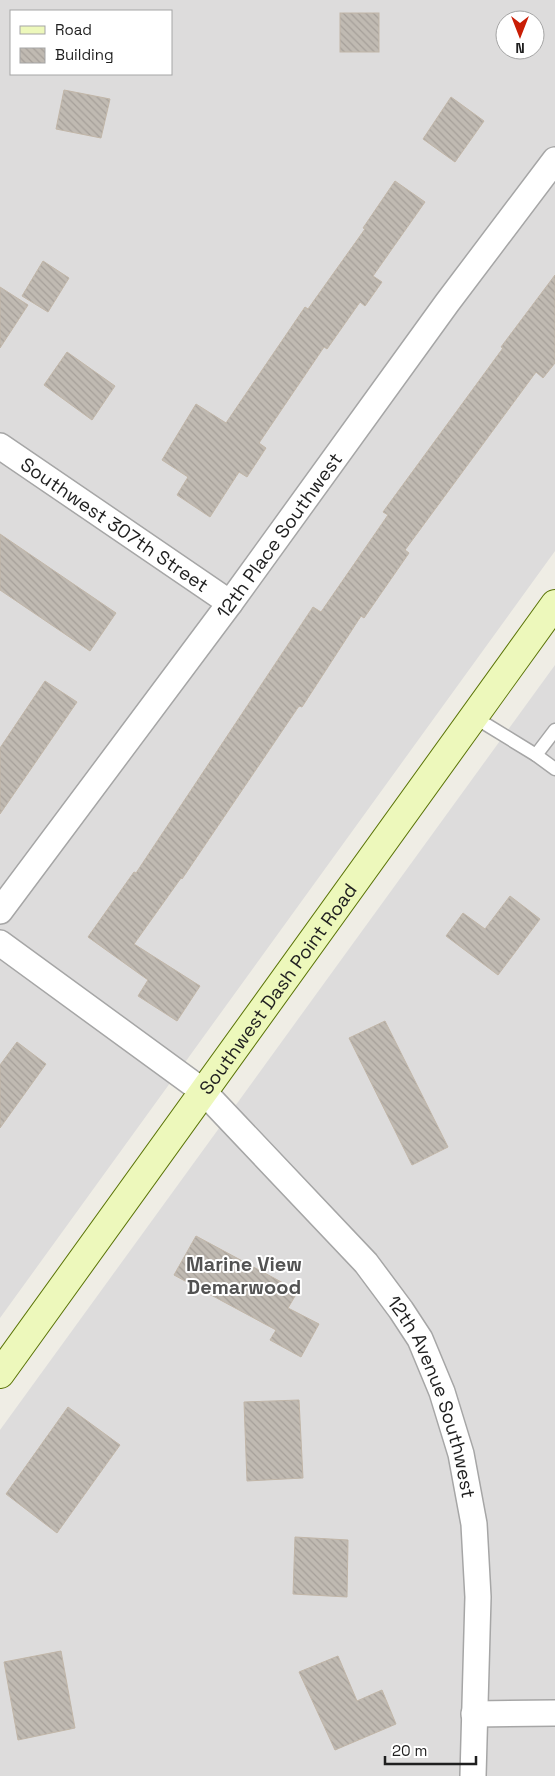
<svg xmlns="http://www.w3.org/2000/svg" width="555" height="1776" viewBox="0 0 555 1776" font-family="'Space Grotesk',sans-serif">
	<defs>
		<pattern id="building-back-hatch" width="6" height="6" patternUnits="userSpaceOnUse" patternTransform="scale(1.25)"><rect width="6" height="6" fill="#c0bab2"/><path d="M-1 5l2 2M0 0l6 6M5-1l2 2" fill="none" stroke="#a59f99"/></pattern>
	</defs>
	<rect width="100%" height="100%" fill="#efede5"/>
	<g fill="#dddcdc" fill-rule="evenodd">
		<path d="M 0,0 L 555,0 L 555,551 L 0,1318 ZM 11,11 L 171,11 L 171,74 L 11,74 ZM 505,20 L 535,20 L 535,50 L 505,50 Z"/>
		<path d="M 555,665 L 555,1776 L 0,1776 L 0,1430 Z"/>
	</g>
	<g fill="url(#building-back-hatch)" stroke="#c1b6a8">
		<rect x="340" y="13" width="39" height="39"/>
		<path d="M 64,90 L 110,99 L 101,138 L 56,129 Z"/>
		<path d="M 451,97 L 484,121 L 455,162 L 423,139 Z"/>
		<path d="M 395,181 L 425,202 L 373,276 L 382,282 L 365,306 L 360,302 L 327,349 L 324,347 L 259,443 L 266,448 L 247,477 L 239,472 L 210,517 L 177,495 L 188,477 L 162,460 L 196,404 L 226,423 L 305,307 L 308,309 L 365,229 L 363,228 Z"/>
		<path d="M 43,261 L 69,278 L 48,312 L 22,296 Z"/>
		<path d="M 555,275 L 555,363 L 543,378 L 536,372 L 405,550 L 409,553 L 364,618 L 361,616 L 302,707 L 299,706 L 182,879 L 181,878 L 134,944 L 200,986 L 177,1021 L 138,996 L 148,980 L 88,937 L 134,872 L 136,873 L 313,607 L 321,612 L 388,515 L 383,512 L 503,348 L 501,347 Z"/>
		<path d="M 0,287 L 28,305 L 0,348 Z"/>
		<path d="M 67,352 L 115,386 L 92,420 L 44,385 Z"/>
		<path d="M 0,534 L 116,613 L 90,651 L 0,590 Z"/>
		<path d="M 45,681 L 77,702 L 0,814 L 0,748 Z"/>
		<path d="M 510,896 L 540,919 L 498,975 L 446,936 L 463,913 L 485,929 Z"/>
		<path d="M 385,1021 L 448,1147 L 412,1165 L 349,1038 Z"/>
		<path d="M 17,1042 L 46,1064 L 0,1128 L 0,1065 Z"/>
		<path d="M 196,1236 L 298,1291 L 288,1308 L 319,1324 L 301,1357 L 270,1340 L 276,1330 L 174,1275 Z"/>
		<path d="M 299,1400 L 303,1478 L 247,1481 L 244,1402 Z"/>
		<path d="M 68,1407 L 120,1445 L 57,1533 L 6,1494 Z"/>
		<path d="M 295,1537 L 348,1540 L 347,1597 L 293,1594 Z"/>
		<path d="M 61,1651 L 75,1728 L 18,1740 L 4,1662 Z"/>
		<path d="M 338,1656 L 357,1701 L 382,1690 L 396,1724 L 335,1750 L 299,1672 Z"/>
	</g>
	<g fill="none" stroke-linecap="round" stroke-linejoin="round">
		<defs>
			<g id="service">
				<path d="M 474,717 L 536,755 L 555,730"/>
				<path d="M 536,755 L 555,769"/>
			</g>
			<g id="minor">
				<path id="s1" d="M 0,446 L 230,603"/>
				<path id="s2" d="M 0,911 L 230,603 L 447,303 L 555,160"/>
				<path id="s3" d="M 0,943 L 204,1092 L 366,1263 L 401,1310 L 420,1339 L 442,1392 L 461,1454 L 474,1524 L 478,1597 L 473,1776"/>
				<path d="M 474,1714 L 555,1713"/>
			</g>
			<g id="secondary">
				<path id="s4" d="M 0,1374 L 555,604"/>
			</g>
		</defs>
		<use href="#service" stroke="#a6a6a6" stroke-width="15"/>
		<use href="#minor" stroke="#a6a6a6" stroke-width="28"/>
		<use href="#secondary" stroke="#5b7407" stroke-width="30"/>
		<use href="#service" stroke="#fff" stroke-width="12"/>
		<use href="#minor" stroke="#fff" stroke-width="25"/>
		<use href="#secondary" stroke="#edf8bb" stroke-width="28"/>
	</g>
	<g text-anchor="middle" stroke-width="4" stroke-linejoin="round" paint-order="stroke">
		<g font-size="19" fill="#1f1f1f" stroke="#fff">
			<text dy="7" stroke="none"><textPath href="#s1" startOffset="139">Southwest 307th Street</textPath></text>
			<text dy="7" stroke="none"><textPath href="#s2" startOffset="468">12th Place Southwest</textPath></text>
			<text dy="7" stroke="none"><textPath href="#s4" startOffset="475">Southwest Dash Point Road</textPath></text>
			<text dy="7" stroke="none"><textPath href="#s3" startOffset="640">12th Avenue Southwest</textPath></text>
		</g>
		<g font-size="20" font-weight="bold" fill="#525252" stroke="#fff">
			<text x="244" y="1271">Marine View<tspan x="244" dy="23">Demarwood</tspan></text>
		</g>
	</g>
	<rect x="10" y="10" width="162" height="65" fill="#ffffff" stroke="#a5a5a5"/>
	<rect x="20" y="26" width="25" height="8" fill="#edf8bb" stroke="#a5a5a5"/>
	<text x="55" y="35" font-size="15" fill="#1f1f1f">Road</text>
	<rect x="20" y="48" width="25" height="15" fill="url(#building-back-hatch)" stroke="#a5a5a5"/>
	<text x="55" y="60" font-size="15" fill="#1f1f1f">Building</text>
	<g transform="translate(520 35) rotate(180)"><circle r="24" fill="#ffffff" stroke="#a5a5a5"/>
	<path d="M0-4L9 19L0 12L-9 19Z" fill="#c91d05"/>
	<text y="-8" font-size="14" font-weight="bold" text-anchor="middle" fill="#1f1f1f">N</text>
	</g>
	<path d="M385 1756v8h91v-8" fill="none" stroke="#1f1f1f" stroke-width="2.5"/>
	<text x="392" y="1756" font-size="15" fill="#1f1f1f" stroke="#ffffff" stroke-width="4" paint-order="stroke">20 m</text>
</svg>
